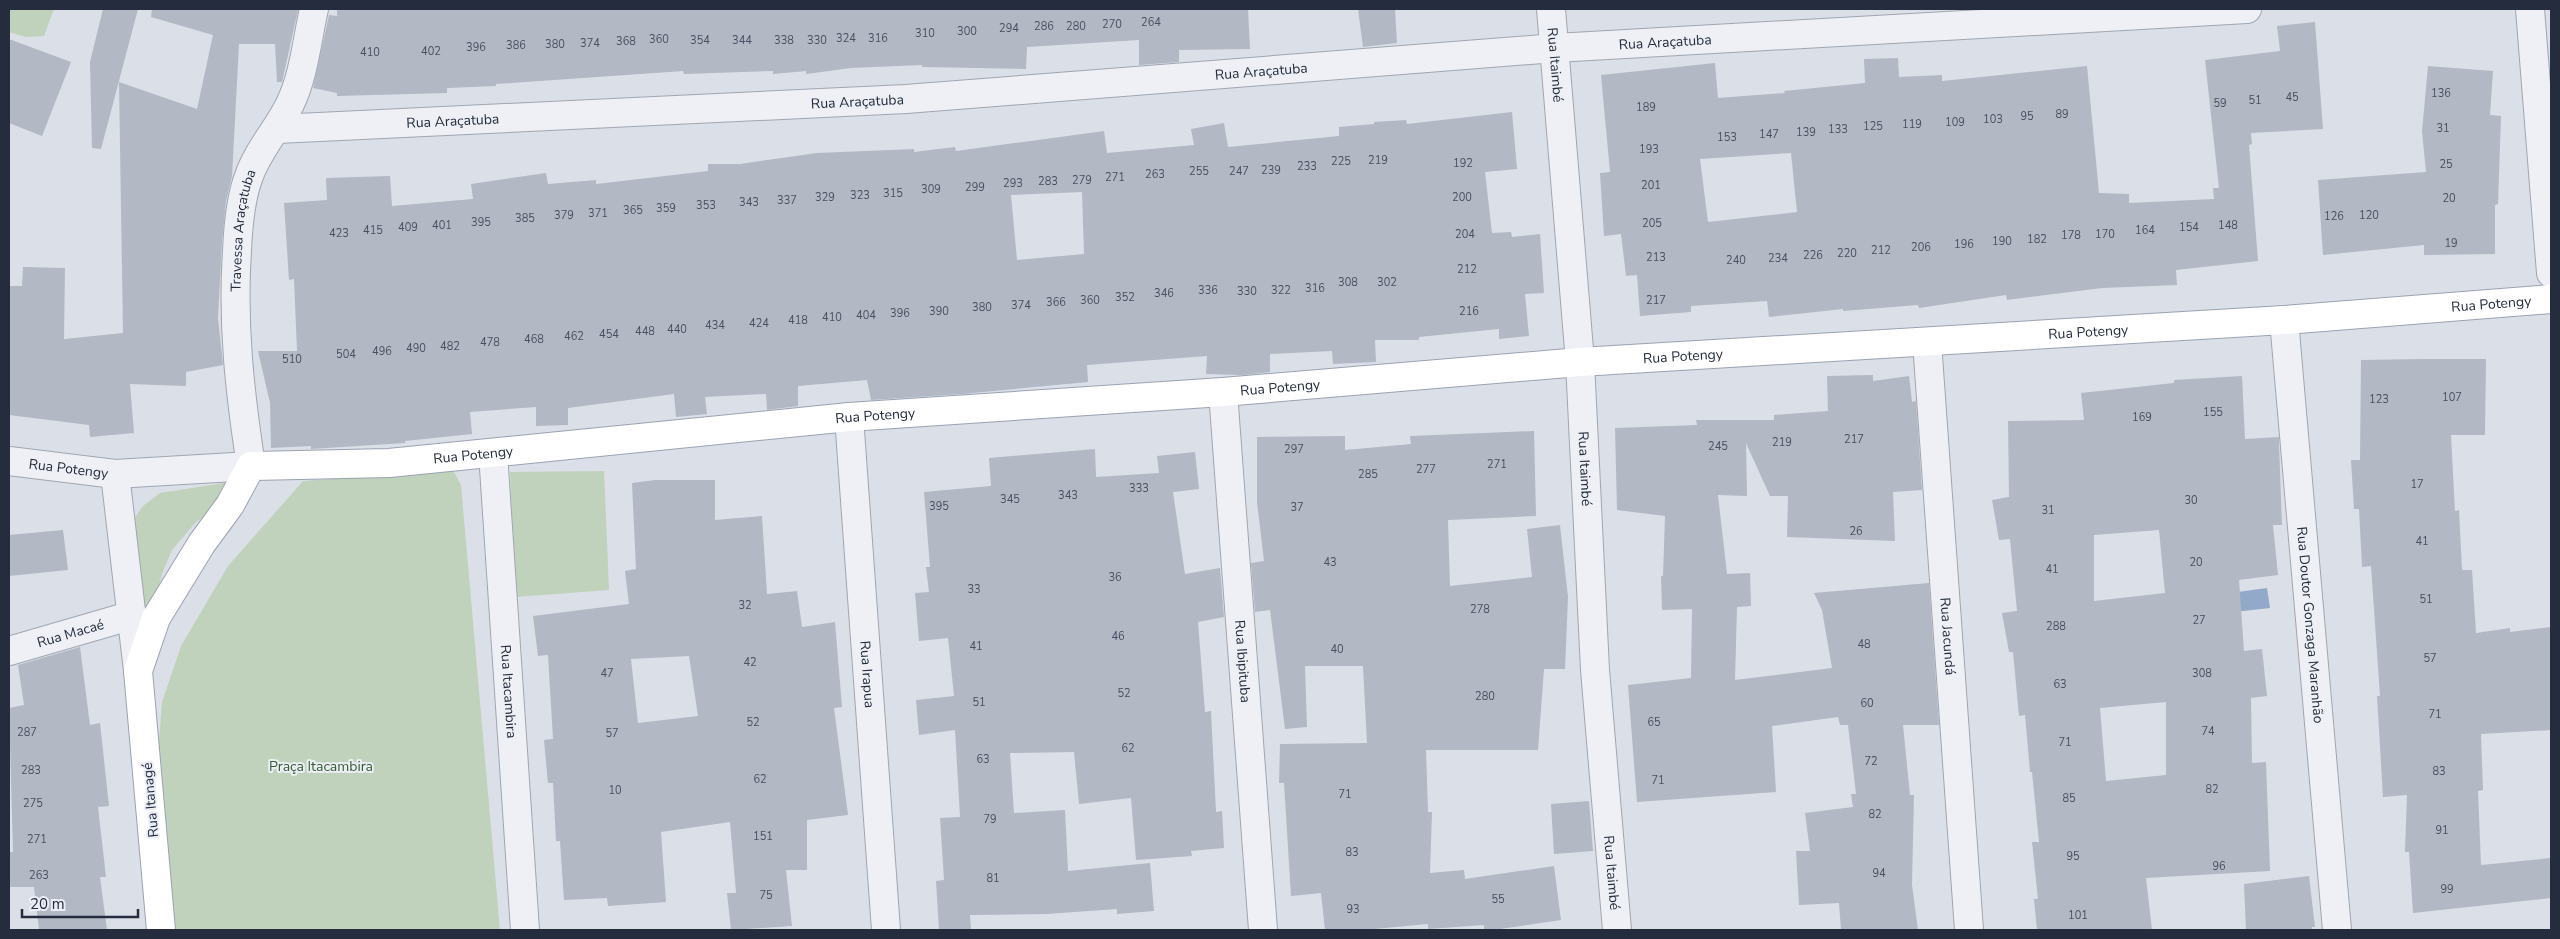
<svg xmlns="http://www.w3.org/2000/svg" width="2560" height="939" viewBox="0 0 2560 939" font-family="'Nunito Sans',sans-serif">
	<rect width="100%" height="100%" fill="#dbdfe7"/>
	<g fill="#c0d2bc">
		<path d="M 9,9 L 54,9 L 44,36 L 26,37 L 9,32 Z"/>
		<path d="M 453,470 L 461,485 L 500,930 L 162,930 L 158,754 L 162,702 L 181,646 L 228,566 L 303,481 Z"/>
		<path d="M 604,471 L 609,590 L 515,597 L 510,472 Z"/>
		<path d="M 237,481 L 226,500 L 196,522 L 172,550 L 162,574 L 155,604 L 140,635 L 131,523 L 143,506 L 160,493 Z"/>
	</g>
	<path fill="#93a9ca" d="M 2267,588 L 2270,608 L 2225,613 L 2223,594 Z"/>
	<g fill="#b2b8c4" fill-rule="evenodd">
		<path d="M 103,9 L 138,9 L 101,149 L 92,148 L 90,62 Z"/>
		<path d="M 152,9 L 298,10 L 282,82 L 277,82 L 275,44 L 239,44 L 232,176 L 226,201 L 222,241 L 218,318 L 223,365 L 186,372 L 186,386 L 130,384 L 134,433 L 90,437 L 89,425 L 9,415 L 9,286 L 22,286 L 23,267 L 65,268 L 64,339 L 123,333 L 119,82 L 197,109 L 213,35 L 151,17 Z"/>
		<path d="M 337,9 L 1248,9 L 1250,49 L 1179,50 L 1179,62 L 1139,65 L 1139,40 L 1027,47 L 1026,69 L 922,67 L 922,65 L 851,68 L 806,74 L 806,71 L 773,74 L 773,71 L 684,74 L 683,71 L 496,84 L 496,86 L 447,88 L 447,93 L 337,96 L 337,93 L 313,88 L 329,15 L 337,16 Z"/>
		<path d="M 1358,9 L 1395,9 L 1397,43 L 1363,47 Z"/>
		<path d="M 2315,22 L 2323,129 L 2251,133 L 2252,144 L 2249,145 L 2258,261 L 2176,270 L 2177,285 L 2102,288 L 2007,300 L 2006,295 L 1919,308 L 1918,305 L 1843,311 L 1843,309 L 1769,317 L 1767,301 L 1691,306 L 1691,312 L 1640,316 L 1637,275 L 1626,276 L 1621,234 L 1604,236 L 1600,173 L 1610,172 L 1601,75 L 1715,63 L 1718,98 L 1785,93 L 1784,91 L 1865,83 L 1864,59 L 1898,58 L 1899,77 L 1942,75 L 1942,81 L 2087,66 L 2099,193 L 2129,194 L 2129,203 L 2214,199 L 2213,188 L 2219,188 L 2205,60 L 2280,51 L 2277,26 ZM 1791,153 L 1797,212 L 1708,222 L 1700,159 Z"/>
		<path d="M 9,39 L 71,62 L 42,136 L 9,123 Z"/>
		<path d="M 2428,66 L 2493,71 L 2490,115 L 2501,116 L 2498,204 L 2495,205 L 2495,254 L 2424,255 L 2424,245 L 2323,255 L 2318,180 L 2426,172 L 2422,131 Z"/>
		<path d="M 1512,112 L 1517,169 L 1485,172 L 1492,233 L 1511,232 L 1512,237 L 1540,234 L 1544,293 L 1525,294 L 1529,336 L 1499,339 L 1499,329 L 1419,337 L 1419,340 L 1375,340 L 1376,362 L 1333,364 L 1332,351 L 1270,354 L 1270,372 L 1243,375 L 1206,374 L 1207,356 L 1087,365 L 1088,382 L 962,394 L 871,400 L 867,380 L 798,386 L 798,406 L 767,410 L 766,394 L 705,397 L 707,414 L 676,417 L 674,394 L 568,408 L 568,425 L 536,426 L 536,407 L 470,412 L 472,434 L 405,441 L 405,443 L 311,449 L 311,446 L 271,448 L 270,403 L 258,351 L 297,351 L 294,279 L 289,280 L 284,203 L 327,200 L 326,178 L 390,176 L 392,206 L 473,199 L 471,184 L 546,173 L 548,184 L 596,180 L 596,184 L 708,171 L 708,164 L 740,164 L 817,153 L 914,149 L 914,152 L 955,147 L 956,151 L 1104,131 L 1107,153 L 1194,145 L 1191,129 L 1224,123 L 1228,147 L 1339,136 L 1339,127 L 1374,124 L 1374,122 L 1406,120 L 1407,124 ZM 1082,192 L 1084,254 L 1017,260 L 1011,195 Z"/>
		<path d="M 2422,359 L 2486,359 L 2485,435 L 2451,435 L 2455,511 L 2459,510 L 2462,570 L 2472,570 L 2476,633 L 2510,628 L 2510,632 L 2551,627 L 2551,730 L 2481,734 L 2483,790 L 2478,791 L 2481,865 L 2551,858 L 2551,898 L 2413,913 L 2409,852 L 2405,852 L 2407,795 L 2383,797 L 2377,696 L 2380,696 L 2371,566 L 2362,567 L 2359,509 L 2354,509 L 2351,460 L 2360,460 L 2361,360 Z"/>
		<path d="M 1873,375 L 1873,381 L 1909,376 L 1912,402 L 1916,401 L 1922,490 L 1893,492 L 1895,541 L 1787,537 L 1788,496 L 1770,496 L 1746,443 L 1747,496 L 1718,495 L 1727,574 L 1750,573 L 1751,606 L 1737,607 L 1735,680 L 1832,668 L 1822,610 L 1814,593 L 1929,583 L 1939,725 L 1903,725 L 1910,795 L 1914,795 L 1912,885 L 1918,930 L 1841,930 L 1839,903 L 1799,905 L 1796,851 L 1810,851 L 1805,813 L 1853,807 L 1851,794 L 1856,794 L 1848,725 L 1840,725 L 1838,717 L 1772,726 L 1776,792 L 1637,802 L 1628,685 L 1691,678 L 1692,609 L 1662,610 L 1661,576 L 1663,576 L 1665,516 L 1617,510 L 1615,428 L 1697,425 L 1696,420 L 1774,420 L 1774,415 L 1828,411 L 1827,376 Z"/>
		<path d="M 2242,376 L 2245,439 L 2279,437 L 2279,444 L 2282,525 L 2273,525 L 2278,575 L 2239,580 L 2244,651 L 2262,649 L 2267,696 L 2251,698 L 2252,763 L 2266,762 L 2270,871 L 2146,878 L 2152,930 L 2037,930 L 2034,899 L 2038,899 L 2032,842 L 2039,842 L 2032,772 L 2030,772 L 2025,715 L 2019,716 L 2013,652 L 2009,652 L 2002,613 L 2017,611 L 2010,539 L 1999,540 L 1992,500 L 2009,497 L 2008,421 L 2084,420 L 2081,393 L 2174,383 L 2174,380 ZM 2159,530 L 2165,593 L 2094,601 L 2094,535 ZM 2166,702 L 2166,775 L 2106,781 L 2100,708 Z"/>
		<path d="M 1534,431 L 1536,516 L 1448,520 L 1450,586 L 1532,577 L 1527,529 L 1560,525 L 1568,597 L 1565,669 L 1544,669 L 1538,750 L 1426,750 L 1428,812 L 1432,812 L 1430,873 L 1464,870 L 1465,879 L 1554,866 L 1561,920 L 1493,930 L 1484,930 L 1484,925 L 1428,929 L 1428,924 L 1364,930 L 1325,930 L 1321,893 L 1291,896 L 1284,783 L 1279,783 L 1280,744 L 1367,743 L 1363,666 L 1305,666 L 1307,727 L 1285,729 L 1270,610 L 1255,612 L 1251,563 L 1264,561 L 1257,502 L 1257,437 L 1345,436 L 1345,450 L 1411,444 L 1410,436 Z"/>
		<path d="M 1095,449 L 1096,477 L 1159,473 L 1157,456 L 1195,452 L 1199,489 L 1173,492 L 1185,574 L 1220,568 L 1224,617 L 1198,622 L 1205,712 L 1211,711 L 1216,812 L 1222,811 L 1224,848 L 1191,851 L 1192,856 L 1136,860 L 1131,798 L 1079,804 L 1074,752 L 1010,753 L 1014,813 L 1065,810 L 1068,871 L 1150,863 L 1154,911 L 1117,914 L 1117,909 L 1047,914 L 970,915 L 971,930 L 939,930 L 936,881 L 944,880 L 940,818 L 960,817 L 955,730 L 919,735 L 916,700 L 954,696 L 948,638 L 919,641 L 915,593 L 929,592 L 926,567 L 930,567 L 924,492 L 991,486 L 989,458 Z"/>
		<path d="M 655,480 L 715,480 L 715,520 L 762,516 L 767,594 L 797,591 L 802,627 L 835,622 L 842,707 L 834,708 L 848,815 L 807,820 L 807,870 L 786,870 L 792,926 L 731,930 L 727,893 L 736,893 L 730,822 L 661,832 L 666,902 L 608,906 L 607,898 L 564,900 L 560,841 L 556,841 L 553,783 L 548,783 L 544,740 L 553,739 L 548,655 L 538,656 L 533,616 L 629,604 L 625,571 L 636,569 L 632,483 ZM 689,656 L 698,716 L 638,723 L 631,659 Z"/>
		<path d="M 63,530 L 68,570 L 9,576 L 9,535 Z"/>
		<path d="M 80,647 L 90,725 L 100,723 L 109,806 L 98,807 L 106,877 L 100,877 L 107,930 L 39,930 L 34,887 L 9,887 L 9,852 L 13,852 L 9,708 L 24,705 L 18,665 Z"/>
		<path d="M 1589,801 L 1593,851 L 1554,854 L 1551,804 Z"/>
		<path d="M 2309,876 L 2315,927 L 2312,927 L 2312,930 L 2246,930 L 2244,884 Z"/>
	</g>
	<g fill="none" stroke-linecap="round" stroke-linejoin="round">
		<defs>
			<g id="minor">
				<path id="s1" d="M 1551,9 L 1580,362 L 1595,670 L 1617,930"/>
				<path d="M 2530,9 L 2551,273"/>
				<path id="s2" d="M 277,129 L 906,99 L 1555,48 L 2247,9"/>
				<path id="s3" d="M 2284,320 L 2337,930"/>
				<path id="s4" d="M 1927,342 L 1969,930"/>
				<path id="s5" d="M 1223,392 L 1263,930"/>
				<path id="s6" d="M 849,417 L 886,930"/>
				<path id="s7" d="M 493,453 L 525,930"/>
				<path id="s8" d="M 9,461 L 115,474 L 251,466 C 240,393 232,325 237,251 C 238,227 240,199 249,176 C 258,150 278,129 290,104 C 304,75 307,40 314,9"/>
				<path d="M 115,474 L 138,671"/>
				<path id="s9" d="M 9,651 L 133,615"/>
			</g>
			<g id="major">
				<path id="s10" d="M 161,930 L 138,671 L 156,618 L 202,543 L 230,505 L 251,466 L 389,463 L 849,417 L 1223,392 L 1580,362 L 2284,320 L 2551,299"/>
			</g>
		</defs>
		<use href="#minor" stroke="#a0a6b1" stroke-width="30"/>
		<use href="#major" stroke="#9aa2b3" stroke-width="30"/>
		<use href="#minor" stroke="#eef0f5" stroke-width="28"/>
		<use href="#major" stroke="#fff" stroke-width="28"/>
	</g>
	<g text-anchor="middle" stroke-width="4" stroke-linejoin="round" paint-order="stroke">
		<g font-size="11" fill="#484f60">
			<text x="1151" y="26">264</text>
			<text x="1112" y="28">270</text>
			<text x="1044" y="30">286</text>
			<text x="1076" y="30">280</text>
			<text x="1009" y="32">294</text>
			<text x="967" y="35">300</text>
			<text x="925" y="37">310</text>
			<text x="846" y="42">324</text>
			<text x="878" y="42">316</text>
			<text x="659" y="43">360</text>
			<text x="700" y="44">354</text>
			<text x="742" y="44">344</text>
			<text x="784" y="44">338</text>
			<text x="817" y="44">330</text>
			<text x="626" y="45">368</text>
			<text x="590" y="47">374</text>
			<text x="555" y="48">380</text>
			<text x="516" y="49">386</text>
			<text x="476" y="51">396</text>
			<text x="431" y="55">402</text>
			<text x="370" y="56">410</text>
			<text x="2441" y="97">136</text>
			<text x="2292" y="101">45</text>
			<text x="2255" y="104">51</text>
			<text x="2220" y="107">59</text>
			<text x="1646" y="111">189</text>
			<text x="2062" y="118">89</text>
			<text x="2027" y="120">95</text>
			<text x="1993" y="123">103</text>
			<text x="1955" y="126">109</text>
			<text x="1912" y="128">119</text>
			<text x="1873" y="130">125</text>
			<text x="2443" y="132">31</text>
			<text x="1838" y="133">133</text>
			<text x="1806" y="136">139</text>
			<text x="1769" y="138">147</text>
			<text x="1727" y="141">153</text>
			<text x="1649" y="153">193</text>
			<text x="1378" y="164">219</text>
			<text x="1341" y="165">225</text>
			<text x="1463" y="167">192</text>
			<text x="2446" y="168">25</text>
			<text x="1307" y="170">233</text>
			<text x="1271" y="174">239</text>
			<text x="1199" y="175">255</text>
			<text x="1239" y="175">247</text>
			<text x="1155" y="178">263</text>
			<text x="1115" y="181">271</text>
			<text x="1082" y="184">279</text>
			<text x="1048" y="185">283</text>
			<text x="1013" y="187">293</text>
			<text x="1651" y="189">201</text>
			<text x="975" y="191">299</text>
			<text x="931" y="193">309</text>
			<text x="893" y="197">315</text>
			<text x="860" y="199">323</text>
			<text x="825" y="201">329</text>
			<text x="1462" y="201">200</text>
			<text x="2449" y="202">20</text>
			<text x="787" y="204">337</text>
			<text x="749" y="206">343</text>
			<text x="706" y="209">353</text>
			<text x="666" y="212">359</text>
			<text x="633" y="214">365</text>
			<text x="598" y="217">371</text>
			<text x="564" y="219">379</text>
			<text x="2369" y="219">120</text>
			<text x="2334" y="220">126</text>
			<text x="525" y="222">385</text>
			<text x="481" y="226">395</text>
			<text x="1652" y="227">205</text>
			<text x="442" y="229">401</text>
			<text x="2228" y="229">148</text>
			<text x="408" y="231">409</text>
			<text x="2189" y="231">154</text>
			<text x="373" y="234">415</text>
			<text x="2145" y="234">164</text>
			<text x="339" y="237">423</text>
			<text x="1465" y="238">204</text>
			<text x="2105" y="238">170</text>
			<text x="2071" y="239">178</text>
			<text x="2037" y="243">182</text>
			<text x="2002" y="245">190</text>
			<text x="2451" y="247">19</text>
			<text x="1964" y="248">196</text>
			<text x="1921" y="251">206</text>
			<text x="1881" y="254">212</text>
			<text x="1847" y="257">220</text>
			<text x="1813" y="259">226</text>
			<text x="1656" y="261">213</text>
			<text x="1778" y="262">234</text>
			<text x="1736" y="264">240</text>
			<text x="1467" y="273">212</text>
			<text x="1348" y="286">308</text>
			<text x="1387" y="286">302</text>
			<text x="1315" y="292">316</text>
			<text x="1208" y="294">336</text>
			<text x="1281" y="294">322</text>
			<text x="1247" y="295">330</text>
			<text x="1164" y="297">346</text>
			<text x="1125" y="301">352</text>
			<text x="1090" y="304">360</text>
			<text x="1656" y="304">217</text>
			<text x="1056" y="306">366</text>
			<text x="1021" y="309">374</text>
			<text x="982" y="311">380</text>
			<text x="939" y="315">390</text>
			<text x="1469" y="315">216</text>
			<text x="900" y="317">396</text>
			<text x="866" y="319">404</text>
			<text x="832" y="321">410</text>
			<text x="798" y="324">418</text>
			<text x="759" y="327">424</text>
			<text x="715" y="329">434</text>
			<text x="677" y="333">440</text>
			<text x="645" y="335">448</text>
			<text x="609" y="338">454</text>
			<text x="574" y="340">462</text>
			<text x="534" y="343">468</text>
			<text x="490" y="346">478</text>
			<text x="450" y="350">482</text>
			<text x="416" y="352">490</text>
			<text x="382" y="355">496</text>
			<text x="346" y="358">504</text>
			<text x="292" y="363">510</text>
			<text x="2452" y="401">107</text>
			<text x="2379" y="403">123</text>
			<text x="2213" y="416">155</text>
			<text x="2142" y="421">169</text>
			<text x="1854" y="443">217</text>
			<text x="1782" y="446">219</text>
			<text x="1718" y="450">245</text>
			<text x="1294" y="453">297</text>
			<text x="1497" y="468">271</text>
			<text x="1426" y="473">277</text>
			<text x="1368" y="478">285</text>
			<text x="2417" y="488">17</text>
			<text x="1139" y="492">333</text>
			<text x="1068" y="499">343</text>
			<text x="1010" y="503">345</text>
			<text x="2191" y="504">30</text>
			<text x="939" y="510">395</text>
			<text x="1297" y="511">37</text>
			<text x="2048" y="514">31</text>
			<text x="1856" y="535">26</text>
			<text x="2422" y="545">41</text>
			<text x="1330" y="566">43</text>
			<text x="2196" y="566">20</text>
			<text x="2052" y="573">41</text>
			<text x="1115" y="581">36</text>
			<text x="974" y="593">33</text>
			<text x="2426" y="603">51</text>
			<text x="745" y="609">32</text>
			<text x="1480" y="613">278</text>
			<text x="2199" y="624">27</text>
			<text x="2056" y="630">288</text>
			<text x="1118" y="640">46</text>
			<text x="1864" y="648">48</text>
			<text x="976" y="650">41</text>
			<text x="1337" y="653">40</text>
			<text x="2430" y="662">57</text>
			<text x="750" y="666">42</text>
			<text x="607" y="677">47</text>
			<text x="2202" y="677">308</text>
			<text x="2060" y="688">63</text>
			<text x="1124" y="697">52</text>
			<text x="1485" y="700">280</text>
			<text x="979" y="706">51</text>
			<text x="1867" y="707">60</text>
			<text x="2435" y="718">71</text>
			<text x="753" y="726">52</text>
			<text x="1654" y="726">65</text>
			<text x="2208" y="735">74</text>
			<text x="27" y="736">287</text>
			<text x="612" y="737">57</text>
			<text x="2065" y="746">71</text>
			<text x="1128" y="752">62</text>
			<text x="983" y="763">63</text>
			<text x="1871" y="765">72</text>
			<text x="31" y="774">283</text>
			<text x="2439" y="775">83</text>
			<text x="760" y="783">62</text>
			<text x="1658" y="784">71</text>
			<text x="2212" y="793">82</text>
			<text x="615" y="794">10</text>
			<text x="1345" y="798">71</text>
			<text x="2069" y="802">85</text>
			<text x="33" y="807">275</text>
			<text x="1875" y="818">82</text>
			<text x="990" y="823">79</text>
			<text x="2442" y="834">91</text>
			<text x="763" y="840">151</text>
			<text x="37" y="843">271</text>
			<text x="1352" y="856">83</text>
			<text x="2073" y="860">95</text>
			<text x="2219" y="870">96</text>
			<text x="1879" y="877">94</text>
			<text x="39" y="879">263</text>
			<text x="993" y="882">81</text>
			<text x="2447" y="893">99</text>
			<text x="766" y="899">75</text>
			<text x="1498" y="903">55</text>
			<text x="1353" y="913">93</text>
			<text x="2078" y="919">101</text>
		</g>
		<g font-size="14" fill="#242c3e" stroke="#ebeef5">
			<text dy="5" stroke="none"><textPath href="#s2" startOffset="1391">Rua Araçatuba</textPath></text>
			<text dy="5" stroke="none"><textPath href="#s1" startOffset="56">Rua Itaimbé</textPath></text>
			<text dy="5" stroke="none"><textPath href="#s2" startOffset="986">Rua Araçatuba</textPath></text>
			<text dy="5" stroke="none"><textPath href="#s2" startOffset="581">Rua Araçatuba</textPath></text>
			<text dy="5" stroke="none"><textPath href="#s2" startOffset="176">Rua Araçatuba</textPath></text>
			<text dy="5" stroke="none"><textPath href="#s8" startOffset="480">Travessa Araçatuba</textPath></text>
			<text dy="5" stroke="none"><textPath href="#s10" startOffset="2742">Rua Potengy</textPath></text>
			<text dy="5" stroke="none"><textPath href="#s10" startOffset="2338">Rua Potengy</textPath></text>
			<text dy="5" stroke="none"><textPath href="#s10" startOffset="1932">Rua Potengy</textPath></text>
			<text dy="5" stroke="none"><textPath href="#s10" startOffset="1528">Rua Potengy</textPath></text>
			<text dy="5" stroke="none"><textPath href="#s10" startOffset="1122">Rua Potengy</textPath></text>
			<text dy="5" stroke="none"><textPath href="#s10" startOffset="718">Rua Potengy</textPath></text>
			<text dy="5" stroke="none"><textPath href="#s8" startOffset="60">Rua Potengy</textPath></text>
			<text dy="5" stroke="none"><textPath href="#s1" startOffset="461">Rua Itaimbé</textPath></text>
			<text dy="5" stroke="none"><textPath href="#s3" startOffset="306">Rua Doutor Gonzaga Maranhão</textPath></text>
			<text dy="5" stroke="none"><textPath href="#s9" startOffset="64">Rua Macaé</textPath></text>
			<text dy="5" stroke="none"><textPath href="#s4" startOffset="295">Rua Jacundá</textPath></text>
			<text dy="5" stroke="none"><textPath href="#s5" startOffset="270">Rua Ibipituba</textPath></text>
			<text dy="5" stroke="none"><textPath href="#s6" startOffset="258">Rua Irapua</textPath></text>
			<text dy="5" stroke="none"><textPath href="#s7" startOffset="239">Rua Itacambira</textPath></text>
			<text transform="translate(150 800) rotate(-95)" y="5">Rua Itanagé</text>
			<text dy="5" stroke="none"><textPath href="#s1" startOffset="866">Rua Itaimbé</textPath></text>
		</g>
		<g font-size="14" fill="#355b31" stroke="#ebeef5">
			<text x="321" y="771">Praça Itacambira</text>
		</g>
	</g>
	<rect width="2560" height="939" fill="none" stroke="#242c3e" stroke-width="20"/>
	<path d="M22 909v8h116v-8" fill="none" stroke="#242c3e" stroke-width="2.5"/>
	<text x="30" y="909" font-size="15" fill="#242c3e" stroke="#ebeef5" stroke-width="4" paint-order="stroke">20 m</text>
</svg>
